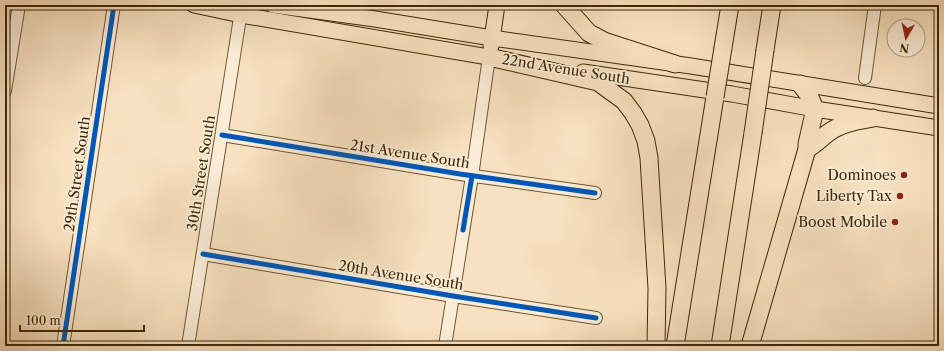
<svg xmlns="http://www.w3.org/2000/svg" width="944" height="351" viewBox="0 0 944 351" font-family="'Libre Caslon Text',serif">
	<rect width="100%" height="100%" fill="#f8e1c0"/>
	<filter id="stains"><feTurbulence type="fractalNoise" baseFrequency=".005" numOctaves="4"/><feColorMatrix values="0 0 0 0 .2 0 0 0 0 .09 0 0 0 0 .02 0 0 0 .5 -.17"/></filter>
	<radialGradient id="worn" r=".72"><stop offset=".6" stop-color="#630" stop-opacity="0"/><stop offset="1" stop-color="#630" stop-opacity=".3"/></radialGradient>
	<g fill="none" stroke-linecap="round" stroke-linejoin="round">
		<defs>
			<g id="minor">
				<path d="M 865,78 L 875,5"/>
				<path d="M 5,91 L 19,5"/>
				<path d="M 222,135 L 460,174 L 595,193"/>
				<path d="M 203,254 L 453,296 L 596,318"/>
				<path d="M 63,346 L 114,5"/>
				<path d="M 188,346 L 242,5"/>
				<path d="M 445,346 L 472,176 L 489,57"/>
			</g>
			<g id="major">
				<path d="M 194,5 L 241,15 L 500,59"/>
				<path d="M 273,5 L 375,19 L 492,38 L 691,66 L 939,106"/>
				<path d="M 491,46 L 497,5"/>
				<path d="M 583,72 L 732,94 L 815,109 L 939,128"/>
			</g>
			<g id="highway">
				<path d="M 564,5 L 589,33 L 604,41 L 675,64"/>
				<path d="M 723,48 L 730,5"/>
				<path d="M 765,50 L 772,5"/>
				<path d="M 489,57 L 598,82 L 624,101 L 633,113 L 640,125 L 646,141 L 649,158 L 657,288 L 656,346"/>
				<path d="M 807,149 C 815,145 821,138 828,133 C 841,123 857,121 873,118"/>
				<path d="M 675,346 L 715,97"/>
				<path d="M 720,346 L 753,133"/>
				<path d="M 750,346 L 807,149 L 807,144 L 815,109 L 809,95 L 800,84"/>
			</g>
		</defs>
		<use href="#minor" stroke="#6d5633" stroke-width="14"/>
		<use href="#major" stroke="#3f2804" stroke-width="17"/>
		<use href="#highway" stroke="#3f2804" stroke-width="19"/>
		<use href="#minor" stroke="#faecd6" stroke-width="12"/>
		<use href="#major" stroke="#f8e1c0" stroke-width="15"/>
		<use href="#highway" stroke="#f8e1c0" stroke-width="17"/>
		<defs>
			<g id="highway-bridge">
				<path d="M 715,97 L 723,48"/>
				<path d="M 753,133 L 765,50"/>
			</g>
		</defs>
		<use href="#highway-bridge" stroke="#3f2804" stroke-width="19" stroke-linecap="butt"/>
		<use href="#highway-bridge" stroke="#f8e1c0" stroke-width="17"/>
		<defs>
			<g id="cycleway">
				<path d="M 222,135 L 460,174 L 595,193"/>
				<path d="M 463,230 L 472,176"/>
				<path d="M 203,254 L 453,296 L 596,318"/>
				<path d="M 63,346 L 114,5"/>
			</g>
		</defs>
		<use href="#cycleway" stroke="#faecd6" stroke-width="8"/>
		<use href="#cycleway" stroke="#0057b8" stroke-width="5"/>
	</g>
	<g fill="#8f2418" stroke="#faecd6" stroke-width="1.5">
		<circle cx="904" cy="175" r="4"/>
		<circle cx="900" cy="196" r="4"/>
		<circle cx="895" cy="222" r="4"/>
	</g>
	<g text-anchor="middle" stroke-width="3.5" stroke-linejoin="round" paint-order="stroke">
		<g font-size="14" fill="#3f2804" stroke="#faecd6">
			<text transform="translate(566 69) rotate(9)" y="5">22nd Avenue South</text>
			<text transform="translate(410 154) rotate(9)" y="5">21st Avenue South</text>
			<text transform="translate(201 173) rotate(-81)" y="5">30th Street South</text>
			<text transform="translate(77 174) rotate(-82)" y="5">29th Street South</text>
			<text transform="translate(401 275) rotate(9)" y="5">20th Avenue South</text>
		</g>
		<g font-size="14" fill="#3f2804" stroke="#faecd6" text-anchor="end">
			<text x="896" y="180">Dominoes</text>
			<text x="892" y="201">Liberty Tax</text>
			<text x="887" y="227">Boost Mobile</text>
		</g>
	</g>
	<rect width="944" height="351" fill="none" stroke="#f8e1c0" stroke-width="20"/>
	<rect x="6" y="6" width="932" height="339" fill="none" stroke="#3f2804" stroke-width="2"/>
	<rect x="10" y="10" width="924" height="331" fill="none" stroke="#3f2804"/>
	<g transform="translate(906 38) rotate(189)"><circle r="19" fill="#faecd6" stroke="#af9e82"/>
	<path d="M0-3L7 15L0 10L-7 15Z" fill="#8f2418"/>
	<text y="-6" font-size="11" font-weight="bold" text-anchor="middle" fill="#3f2804">N</text>
	</g>
	<path d="M20 325v6h124v-6" fill="none" stroke="#3f2804" stroke-width="2"/>
	<text x="26" y="325" font-size="12" fill="#3f2804" stroke="#faecd6" stroke-width="3" paint-order="stroke">100 m</text>
	<rect width="100%" height="100%" filter="url(#stains)"/>
	<rect width="100%" height="100%" fill="url(#worn)"/>
</svg>
